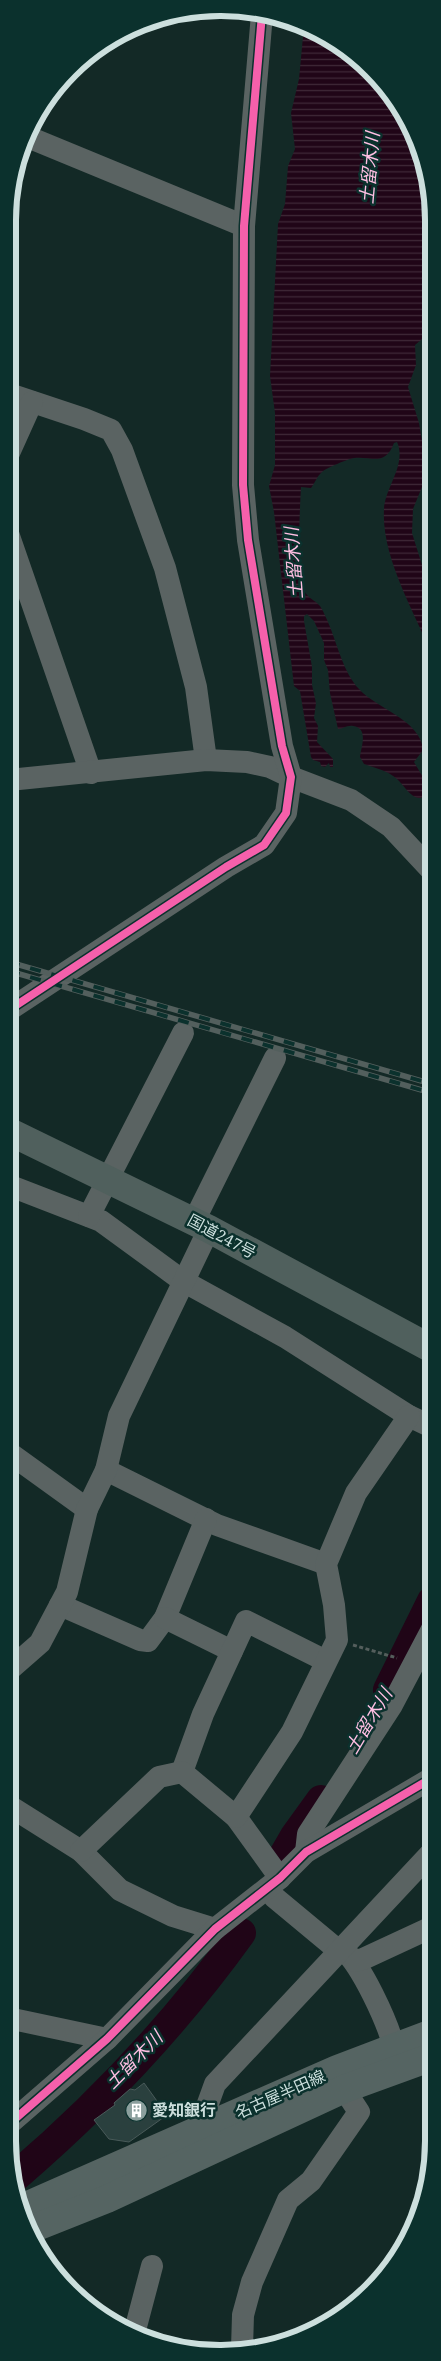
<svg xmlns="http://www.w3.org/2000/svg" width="441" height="2361" viewBox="0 0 441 2361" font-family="'Noto Serif','Noto Sans JP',serif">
	<defs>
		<pattern id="water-rules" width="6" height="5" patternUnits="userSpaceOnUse" patternTransform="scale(1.25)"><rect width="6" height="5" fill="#200517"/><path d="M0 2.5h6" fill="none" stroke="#3f2938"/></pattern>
	</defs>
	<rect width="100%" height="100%" fill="#132926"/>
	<path fill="url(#water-rules)" d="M 304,26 L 314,29 L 371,70 L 412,127 L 433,206 L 432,325 L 428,334 L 415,345 L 416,365 L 408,387 L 419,423 L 426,465 L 424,482 L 413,509 L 412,533 L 433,600 L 433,658 C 416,614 381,558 384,509 C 385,488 407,464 397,442 L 394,443 C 385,467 372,456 354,458 C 348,459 326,468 322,472 C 317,476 315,483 311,488 L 301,487 C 300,508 296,573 304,590 C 307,598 315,600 320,606 C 324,612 327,620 330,627 C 338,647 344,673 359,689 C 377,709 421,720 423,750 L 414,762 L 431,791 L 421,798 C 411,799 404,785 397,779 C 388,771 376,768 364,764 L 360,757 C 361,747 369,728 353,726 C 347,725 343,729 338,729 L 330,693 L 328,670 L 324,660 L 324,643 L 314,621 L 307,614 L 304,616 L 304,621 L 312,667 L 312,685 L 316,703 L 314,718 L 318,726 L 317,742 L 333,759 L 333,767 L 330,767 L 329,763 L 325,767 L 321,766 L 320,762 L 313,760 L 311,757 L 300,691 L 294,686 L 274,512 L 269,486 L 275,465 L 275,413 L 270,376 L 278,224 L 285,204 L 288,166 L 295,149 L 291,113 L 299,79 Z"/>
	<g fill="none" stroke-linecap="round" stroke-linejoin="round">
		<g stroke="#200517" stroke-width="30">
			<path d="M 388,1690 L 432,1601"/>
			<path d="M 280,1862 L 295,1836 L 321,1800"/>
			<path d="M 15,2177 C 99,2105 177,2022 241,1933"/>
		</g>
	</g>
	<path fill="#2a403e" stroke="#495a59" d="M 144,2083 L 167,2115 L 129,2142 L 109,2139 L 94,2120 L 115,2105 L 114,2103 L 130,2089 L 135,2090 Z"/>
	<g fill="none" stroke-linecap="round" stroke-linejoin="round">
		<path stroke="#545e5c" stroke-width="3" stroke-dasharray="4 2.5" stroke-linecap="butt" d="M 353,1645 L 397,1658"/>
		<g stroke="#5a6362" stroke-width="22">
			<path d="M 28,137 L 244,226"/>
			<path d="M 9,394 L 84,419 L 111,430 L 122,450 L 165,568 L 196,687 L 206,760"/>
			<path d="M 9,453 L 32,402"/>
			<path d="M 9,536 L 91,773"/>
			<path d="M 9,780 L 206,760 L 247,762 L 270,767 L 291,777 L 351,800 L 391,827 L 433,872"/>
			<path d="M 9,1010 L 226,867 L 264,845 L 286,813 L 291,777 L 282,746 L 248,540 L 243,485 L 244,226 L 262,14"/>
			<path d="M 8,1185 L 101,1221 L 183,1281 L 285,1337 L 409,1416 L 432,1427"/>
			<path d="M 89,1216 L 183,1033"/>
			<path d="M 194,1221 L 275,1058"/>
			<path d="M 8,1452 L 87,1509"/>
			<path d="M 106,1470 L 217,1525 L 326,1564"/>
			<path d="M 60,1605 L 140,1640 L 148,1641 L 165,1618 L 206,1519"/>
			<path d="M 165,1618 L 232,1651"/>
			<path d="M 8,1671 L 40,1643 L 67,1592 L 87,1509 L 106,1470 L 119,1416 L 209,1229"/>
			<path d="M 182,1772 L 203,1714 L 246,1621 L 326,1661"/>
			<path d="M 8,1805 L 81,1851 L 120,1890 L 173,1916 L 215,1929"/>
			<path d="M 236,1817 L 280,1878"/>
			<path d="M 81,1851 L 159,1777 L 182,1772 L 236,1817 L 292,1732 L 337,1640 L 334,1605 L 326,1564 L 356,1493 L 409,1416"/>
			<path d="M 306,1852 L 308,1834 L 392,1705 L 432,1629"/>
			<path d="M 268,1888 L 274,1897 L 339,1951"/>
			<path d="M 342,1948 C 362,1966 387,2021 394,2047"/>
			<path d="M 354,1961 L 363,1959 L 432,1927"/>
			<path d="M 8,2018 L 107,2039"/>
			<path d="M 8,2125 L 107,2039 L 215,1929 L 280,1878 L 306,1852 L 432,1778"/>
			<path d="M 198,2131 L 215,2084 L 432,1852"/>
			<path d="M 134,2334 L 152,2266"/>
			<path d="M 242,2348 L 243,2315 L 252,2282 L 288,2200 L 311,2181 L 359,2112 L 344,2089"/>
		</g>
		<g stroke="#556462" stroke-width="28">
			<path d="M 21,2208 L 337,2069 L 432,2033"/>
			<path d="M 29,2230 L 107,2199 L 344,2089 L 432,2057"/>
		</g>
		<path stroke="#50605d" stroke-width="28" d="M 8,1131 L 209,1229 L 432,1349"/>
		<defs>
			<g id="rail">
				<path d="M 9,962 L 432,1084"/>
				<path d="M 9,971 L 432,1093"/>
			</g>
		</defs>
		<use href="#rail" stroke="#535f5d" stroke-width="5.5"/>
		<use href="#rail" stroke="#0b312d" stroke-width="4" stroke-dasharray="11" stroke-linecap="butt"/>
		<defs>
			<g id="cycleway">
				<path d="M 9,1010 L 226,867 L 264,845 L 286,813 L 291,777 L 282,746 L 248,540 L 243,485 L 244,226 L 262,14"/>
				<path d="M 8,2125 L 107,2039 L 215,1929 L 280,1878 L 306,1852 L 432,1778"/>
			</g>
		</defs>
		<use href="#cycleway" stroke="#0b312d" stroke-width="11"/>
		<use href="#cycleway" stroke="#f560ab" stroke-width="8"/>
	</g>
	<defs>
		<symbol id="building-disc" viewBox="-11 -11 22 22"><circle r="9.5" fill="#8b9f9d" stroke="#0b312d"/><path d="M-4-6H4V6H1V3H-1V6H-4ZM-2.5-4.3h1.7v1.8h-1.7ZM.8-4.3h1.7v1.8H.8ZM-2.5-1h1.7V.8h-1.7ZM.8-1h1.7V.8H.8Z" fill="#fff"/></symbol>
	</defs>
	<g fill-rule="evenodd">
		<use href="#building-disc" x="124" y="2098" width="25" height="25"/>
	</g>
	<g text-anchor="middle" stroke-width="5" stroke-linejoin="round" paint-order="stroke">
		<g font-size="16" fill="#ccdfdd" stroke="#0b312d">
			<text transform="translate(222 1236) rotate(28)" y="6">国道247号</text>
			<text transform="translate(280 2094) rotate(-24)" y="6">名古屋半田線</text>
		</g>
		<g font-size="16" font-weight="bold" fill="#ccdfdd" stroke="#0b312d" text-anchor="start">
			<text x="152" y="2116">愛知銀行</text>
		</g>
		<g font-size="18" font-style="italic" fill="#ffbfe3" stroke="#0b312d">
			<text transform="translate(370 168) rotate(-85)" y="6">土留木川</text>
			<text transform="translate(294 563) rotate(-94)" y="6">土留木川</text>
			<text transform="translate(369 1721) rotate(-59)" y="6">土留木川</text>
			<text transform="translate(134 2060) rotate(-45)" y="6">土留木川</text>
		</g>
	</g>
	<path d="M0 0H441V2361H0ZM220 16H221A204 204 0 0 1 425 220V2141A204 204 0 0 1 221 2345H220A204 204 0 0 1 16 2141V220A204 204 0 0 1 220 16Z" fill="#0b312d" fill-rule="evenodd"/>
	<path fill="none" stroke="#ccdfdd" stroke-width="6" d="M220 16H221A204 204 0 0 1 425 220V2141A204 204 0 0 1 221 2345H220A204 204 0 0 1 16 2141V220A204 204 0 0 1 220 16Z"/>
</svg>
